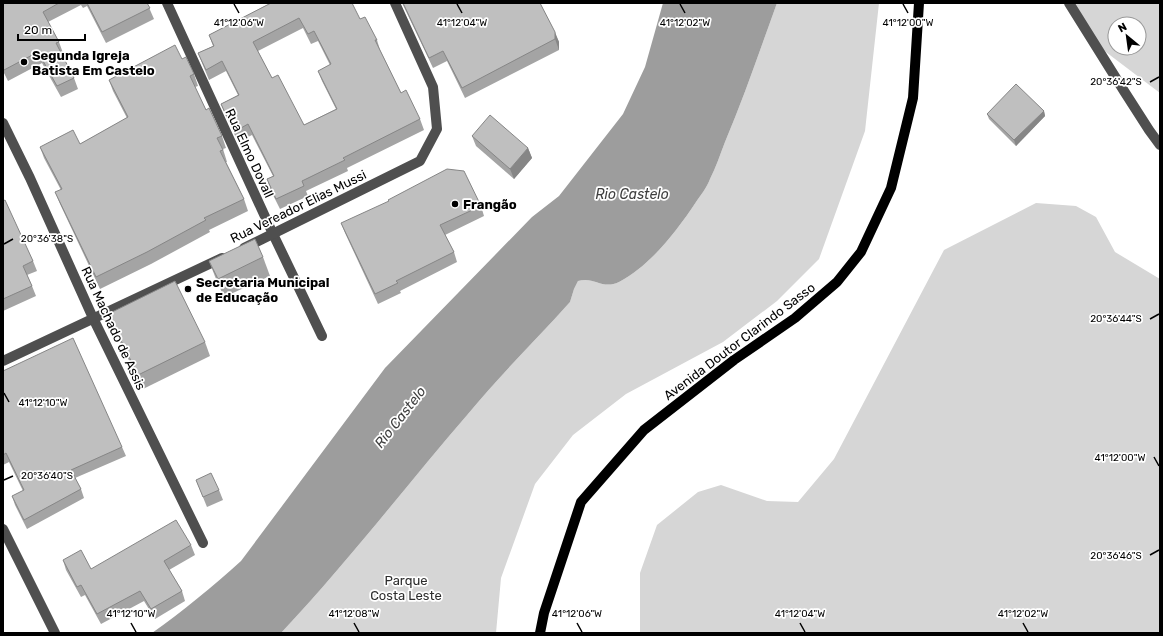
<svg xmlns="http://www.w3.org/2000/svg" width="1163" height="636" viewBox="0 0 1163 636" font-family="Rubik,sans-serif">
	<rect width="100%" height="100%" fill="#fff"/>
	<g fill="#d6d6d6" fill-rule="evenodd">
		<path d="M 777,3 L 879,3 L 865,131 L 819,259 L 777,301 L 723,342 L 626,394 L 573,435 L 535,484 L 501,578 L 496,633 L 281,633 C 347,563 405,487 468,414 C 500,375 536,340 570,302 L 574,289 L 578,281 C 594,276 602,290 619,282 C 651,265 676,232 696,202 C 701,195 707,187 710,179 C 716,167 720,155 725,142 C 744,97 760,50 777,3 Z"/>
		<path d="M 1068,3 L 1160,3 L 1160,93 L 1086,37 ZM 1115,24 L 1139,24 L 1139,48 L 1115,48 Z"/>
		<path d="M 1036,203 L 1076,206 L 1096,217 L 1115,252 L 1160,279 L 1160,633 L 640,633 L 640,573 L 657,525 L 698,492 L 721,485 L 767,501 L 798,502 L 834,459 L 944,250 Z"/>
	</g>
	<path fill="#9d9d9d" d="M 663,3 L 777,3 C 760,50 744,97 725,142 C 720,155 716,167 710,179 C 707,187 701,195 696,202 C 676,232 651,265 619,282 C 602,290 594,276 578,281 L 574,289 L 570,302 C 536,340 500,375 468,414 C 405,487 347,563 281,633 L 152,633 C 183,611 212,587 241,561 L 385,368 L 532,217 L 559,196 L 623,114 L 645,67 Z"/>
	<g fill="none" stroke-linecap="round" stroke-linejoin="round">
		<g stroke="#4f4f4f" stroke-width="10">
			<path d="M 167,3 L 273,234 L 322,336"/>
			<path d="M 1069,3 L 1124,91 L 1149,130 L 1160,145"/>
			<path d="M 3,123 L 30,178 L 93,318 L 203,543"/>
			<path d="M 244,248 L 420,161 L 437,129 L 433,87 L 395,3"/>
			<path d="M 3,361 L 222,258"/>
			<path d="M 3,529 L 55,633"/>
		</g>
		<path stroke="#000" stroke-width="10" d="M 540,633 L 544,613 L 581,502 L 644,430 L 734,360 L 795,318 L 837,282 L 861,252 L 891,188 L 913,98 L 919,3"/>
	</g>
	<g fill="#a4a4a4" fill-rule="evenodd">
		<path d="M 3,3 L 147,3 L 154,19 L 106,43 L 87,6 L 83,8 L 81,5 L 48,22 L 59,42 L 63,53 L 61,54 L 74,78 L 78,89 L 61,97 L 42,63 L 8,81 L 3,71 Z"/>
		<path d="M 271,3 L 360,19 L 377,40 L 380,50 L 401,93 L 420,119 L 424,130 L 347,168 L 348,171 L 306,191 L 308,196 L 280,209 L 270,189 L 267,179 L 273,176 L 252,135 L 238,142 L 225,114 L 221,104 L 238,95 L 226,71 L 209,80 L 202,63 L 198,53 L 213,46 L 209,35 ZM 303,28 L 311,44 L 318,41 L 330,65 L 318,71 L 322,81 L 336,109 L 304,125 L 272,78 L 258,51 Z"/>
		<path d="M 402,3 L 540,3 L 559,42 L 559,50 L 465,98 L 447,61 L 433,68 Z"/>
		<path d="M 182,59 L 194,74 L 198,86 L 195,87 L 206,110 L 222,136 L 226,148 L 223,149 L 227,162 L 226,162 L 244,199 L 248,211 L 209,230 L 210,232 L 151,264 L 100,289 L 60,204 L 55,192 L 61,190 L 44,158 L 40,147 L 80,144 L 127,118 L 113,91 L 109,80 Z"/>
		<path d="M 1044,111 L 1045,116 L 1016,146 L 989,119 L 987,114 Z"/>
		<path d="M 472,136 L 528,148 L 532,158 L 514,179 L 476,146 Z"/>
		<path d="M 3,201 L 33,261 L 37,271 L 27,275 L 32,286 L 36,296 L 3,311 Z"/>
		<path d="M 481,206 L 484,216 L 445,235 L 454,252 L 457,262 L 400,291 L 401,293 L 378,304 L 345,233 L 341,223 Z"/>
		<path d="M 263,257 L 270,276 L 224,297 L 216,279 L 209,261 Z"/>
		<path d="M 108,314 L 205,342 L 210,356 L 143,389 L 113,328 Z"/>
		<path d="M 3,371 L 122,447 L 126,456 L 75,478 L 81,489 L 84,498 L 27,529 L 15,505 L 12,496 L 23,491 L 9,462 L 3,465 Z"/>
		<path d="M 196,480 L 219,490 L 223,500 L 207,507 Z"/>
		<path d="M 191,545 L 195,555 L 169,570 L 182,591 L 185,601 L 155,619 L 144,601 L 101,624 L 85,595 L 81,597 L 66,570 L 63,560 L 91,569 Z"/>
	</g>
	<g fill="#868686">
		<path d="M 555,32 L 559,42 L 559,50 L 555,39 Z"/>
		<path d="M 1044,111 L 1045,116 L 1016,146 L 1014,140 Z"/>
		<path d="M 528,148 L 532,158 L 514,179 L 510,169 Z"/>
	</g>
	<g fill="#bfbfbf" stroke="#868686" fill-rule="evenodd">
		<path d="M 3,3 L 59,3 L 43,12 L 59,42 L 56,43 L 74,78 L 57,86 L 38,52 L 4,70 L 3,68 Z"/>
		<path d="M 87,3 L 147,3 L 150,8 L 102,32 Z"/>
		<path d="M 271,3 L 352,3 L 360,19 L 365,17 L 377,40 L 375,40 L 401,93 L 406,90 L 420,119 L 343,158 L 345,160 L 302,181 L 304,186 L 276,199 L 267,179 L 274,176 L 248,124 L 234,132 L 221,104 L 239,95 L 222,61 L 206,70 L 198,53 L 214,46 L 209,35 ZM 299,18 L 308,34 L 314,31 L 331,64 L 318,71 L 337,109 L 304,125 L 278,75 L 272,78 L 253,42 Z"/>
		<path d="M 403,3 L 540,3 L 555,32 L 555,39 L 462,88 L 443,51 L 429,58 Z"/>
		<path d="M 175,45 L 182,59 L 186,57 L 194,74 L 190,76 L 206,110 L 209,108 L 222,136 L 217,138 L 223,150 L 220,151 L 244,199 L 204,218 L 206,220 L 147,252 L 96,277 L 55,192 L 62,189 L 40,147 L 73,130 L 80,144 L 128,117 L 109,80 Z"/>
		<path d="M 1016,84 L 1044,111 L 1014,140 L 987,114 Z"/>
		<path d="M 490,115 L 528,148 L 510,169 L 472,136 Z"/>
		<path d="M 447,169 L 464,171 L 481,206 L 440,225 L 454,252 L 396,281 L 398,283 L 375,294 L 341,223 L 389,201 L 388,200 Z"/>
		<path d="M 5,200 L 33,261 L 23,266 L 32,286 L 3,299 L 3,201 Z"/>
		<path d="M 255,239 L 263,257 L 218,279 L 209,261 Z"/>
		<path d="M 175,281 L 205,342 L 138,375 L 108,314 Z"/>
		<path d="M 73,338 L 122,447 L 71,470 L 81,489 L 24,520 L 12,496 L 24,490 L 6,453 L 3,455 L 3,371 Z"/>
		<path d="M 211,473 L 219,490 L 203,497 L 196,480 Z"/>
		<path d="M 176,520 L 191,545 L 164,561 L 182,591 L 151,609 L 140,591 L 97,614 L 81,585 L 77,587 L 63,560 L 81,550 L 91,569 Z"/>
	</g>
	<path fill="none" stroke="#000" stroke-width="1.5" d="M 234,4 L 239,13M 457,4 L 462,13M 680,4 L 685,13M 903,4 L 908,13M 1150,82 L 1159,77M 4,244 L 13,239M 1150,319 L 1159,314M 4,393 L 9,402M 1154,457 L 1159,466M 4,480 L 13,476M 1150,555 L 1159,550M 131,623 L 136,632M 354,623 L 359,632M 577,623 L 582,632M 800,623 L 805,632M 1023,623 L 1028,632"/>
	<g fill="#000" stroke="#fff" stroke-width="1.5">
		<circle cx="24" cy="62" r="4"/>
		<circle cx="455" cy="204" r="4"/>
		<circle cx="188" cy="289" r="4"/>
	</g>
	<g text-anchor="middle" stroke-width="3.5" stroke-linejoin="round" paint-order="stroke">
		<g font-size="13" font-weight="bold" fill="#000" stroke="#fff" text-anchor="start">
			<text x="32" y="60">Segunda Igreja<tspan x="32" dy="15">Batista Em Castelo</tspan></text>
			<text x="463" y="209">Frangão</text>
			<text x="196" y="287">Secretaria Municipal<tspan x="196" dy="15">de Educação</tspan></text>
		</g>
		<g font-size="13" fill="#000" stroke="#fff">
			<text transform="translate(250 153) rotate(65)" y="5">Rua Elmo Dovall</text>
			<text transform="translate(298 206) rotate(-26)" y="5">Rua Vereador Elias Mussi</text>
			<text transform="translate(114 328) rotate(65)" y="5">Rua Machado de Assis</text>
			<text transform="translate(739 341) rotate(-37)" y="5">Avenida Doutor Clarindo Sasso</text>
		</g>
		<g font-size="13" fill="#2d2d2d" stroke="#fff">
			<text x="406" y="585">Parque<tspan x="406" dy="15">Costa Leste</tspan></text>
		</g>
		<g font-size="14" font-style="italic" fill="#3e3e3e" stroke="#fff">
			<text x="632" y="199">Rio Castelo</text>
			<text transform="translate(400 417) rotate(-52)" y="5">Rio Castelo</text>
		</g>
	</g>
	<g font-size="10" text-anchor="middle" fill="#000" stroke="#fff" stroke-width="3.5" stroke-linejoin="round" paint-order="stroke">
		<text x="239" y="26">41°12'06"W</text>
		<text x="462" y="26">41°12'04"W</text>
		<text x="685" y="26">41°12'02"W</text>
		<text x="908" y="26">41°12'00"W</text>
		<text x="1116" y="85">20°36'42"S</text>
		<text x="47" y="242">20°36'38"S</text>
		<text x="1116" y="322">20°36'44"S</text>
		<text x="43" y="406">41°12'10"W</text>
		<text x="1120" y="461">41°12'00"W</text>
		<text x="47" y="479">20°36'40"S</text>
		<text x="1116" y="559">20°36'46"S</text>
		<text x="131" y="617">41°12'10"W</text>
		<text x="354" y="617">41°12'08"W</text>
		<text x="577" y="617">41°12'06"W</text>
		<text x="800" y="617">41°12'04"W</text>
		<text x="1023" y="617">41°12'02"W</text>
	</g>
	<rect width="1163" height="636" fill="none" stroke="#000000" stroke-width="8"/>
	<g transform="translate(1127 36) rotate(331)"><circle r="19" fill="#ffffff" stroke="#999999"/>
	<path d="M0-3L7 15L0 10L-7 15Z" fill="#000000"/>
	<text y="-6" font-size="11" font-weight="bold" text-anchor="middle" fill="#000000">N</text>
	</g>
	<path d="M18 34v6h67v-6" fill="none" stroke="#000000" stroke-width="2"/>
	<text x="24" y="34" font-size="12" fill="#000000" stroke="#ffffff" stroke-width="3" paint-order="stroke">20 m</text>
</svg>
